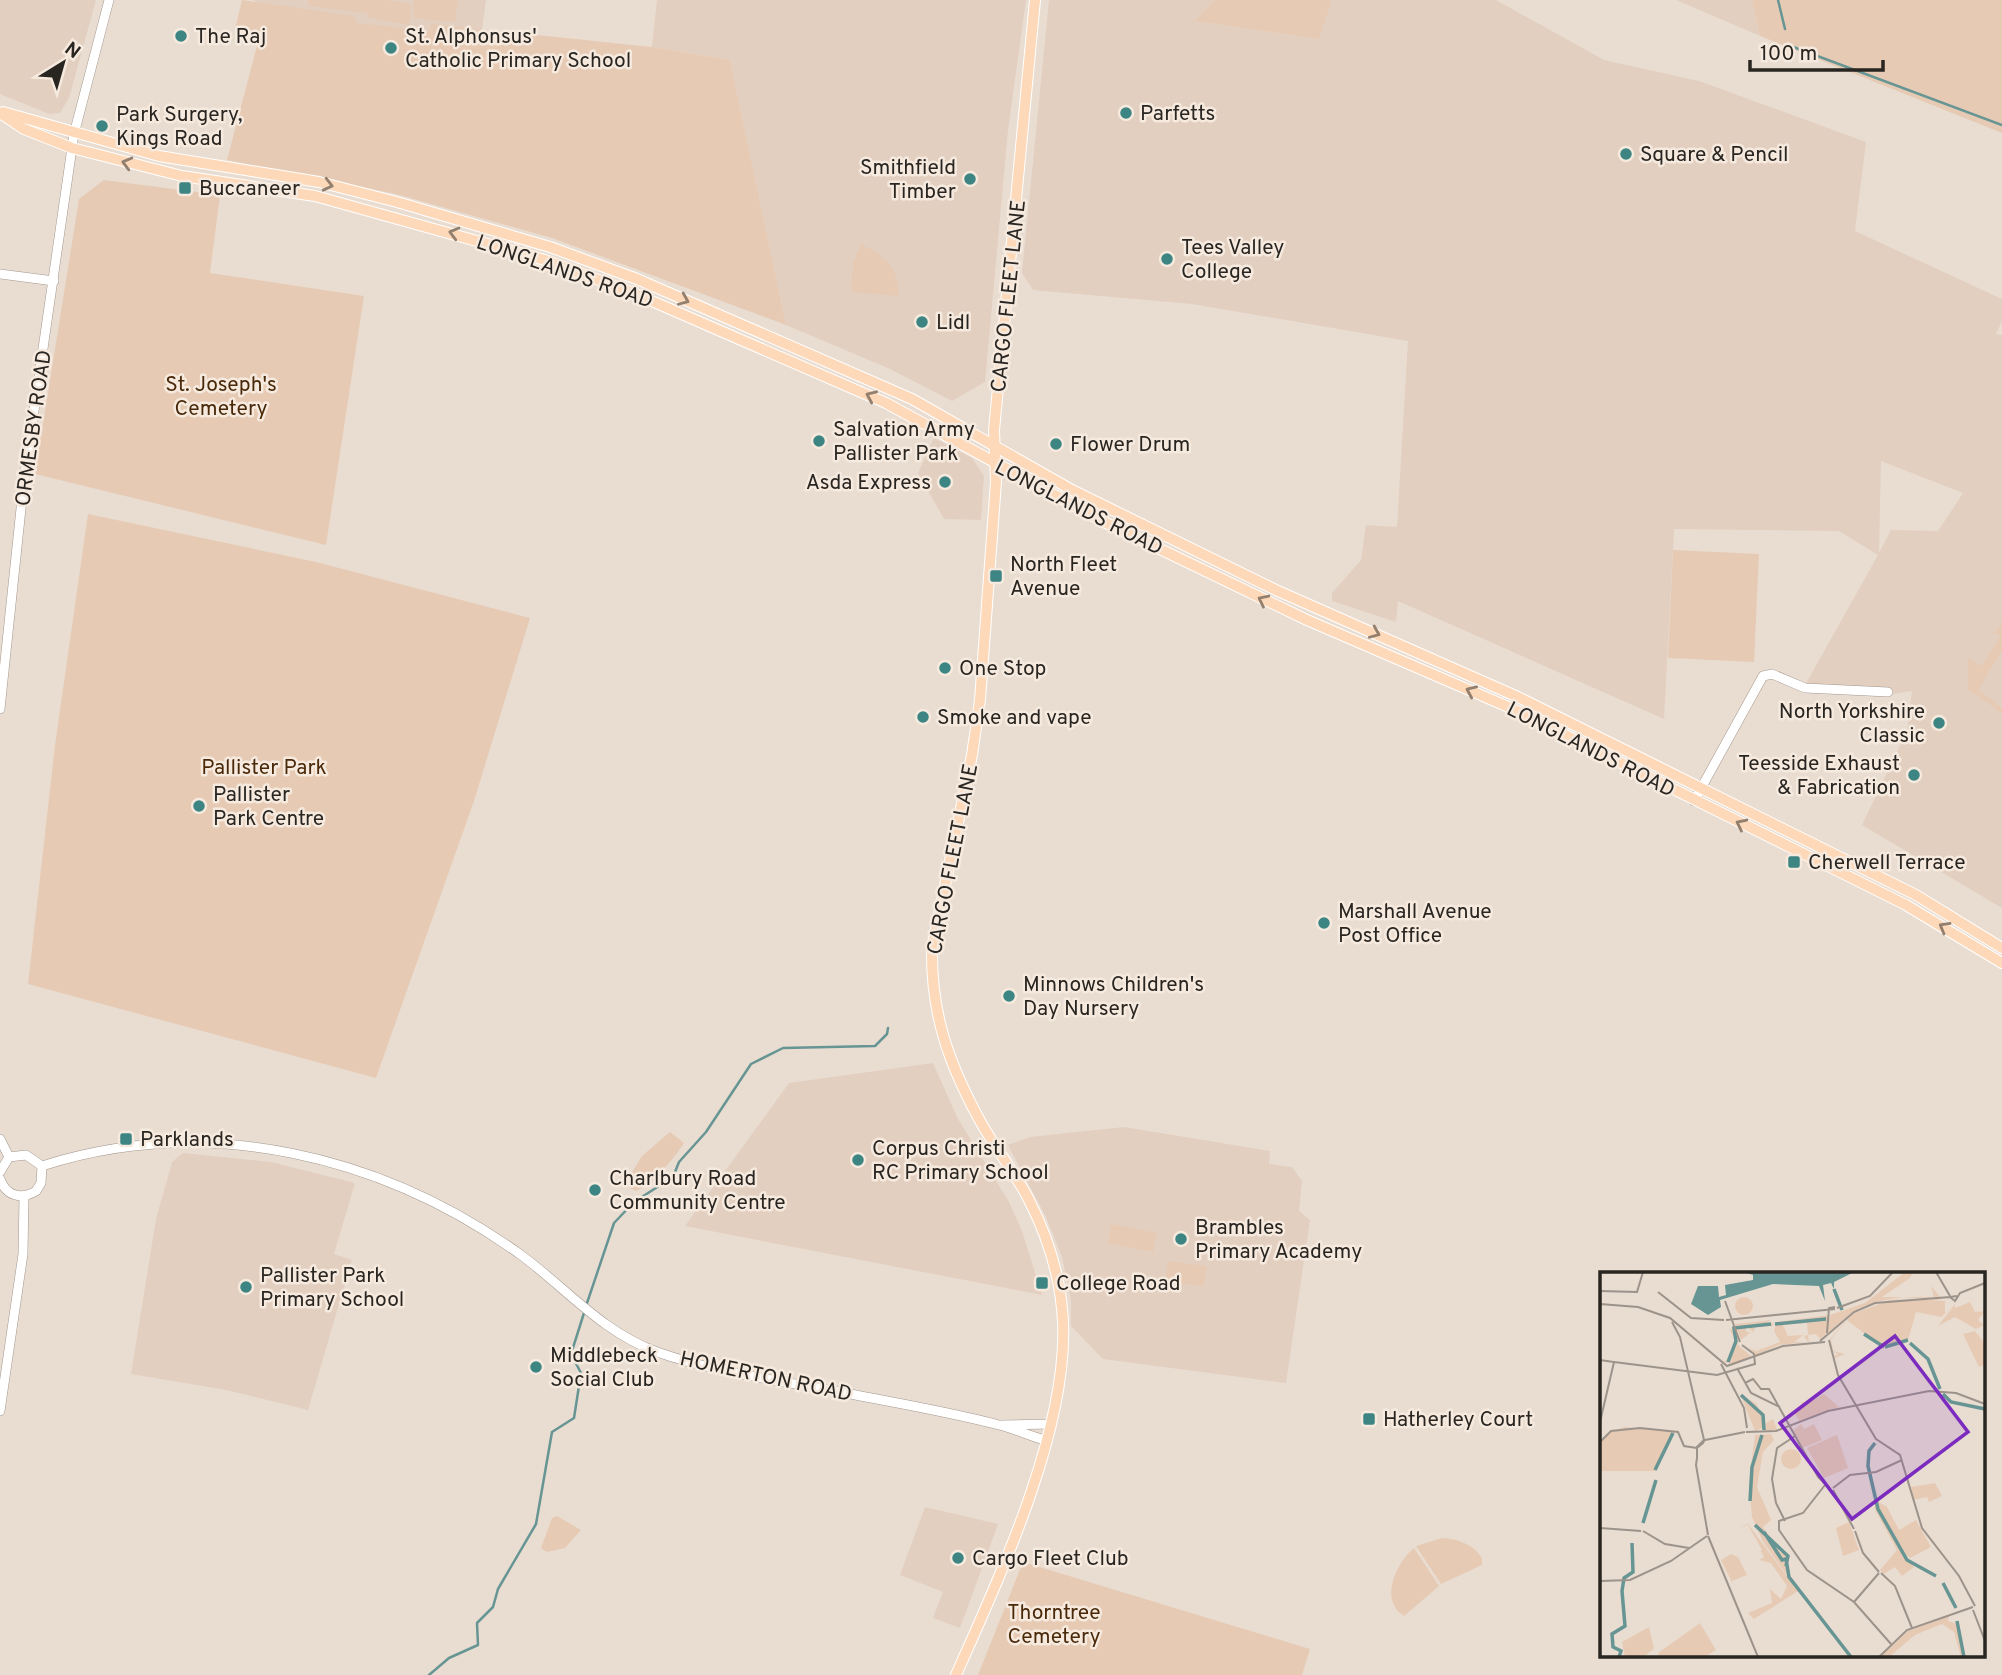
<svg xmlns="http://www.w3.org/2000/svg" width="2002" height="1675" viewBox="0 0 2002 1675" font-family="Overpass,sans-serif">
	<rect width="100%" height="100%" fill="#e9ddd2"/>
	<g fill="#e2cfc0" fill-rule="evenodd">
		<path d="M 0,0 L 96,0 L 69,98 L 60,113 L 49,114 L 0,94 Z"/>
		<path d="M 253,0 L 486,0 L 482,30 L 431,25 L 426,72 Z"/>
		<path d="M 657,0 L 1026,0 L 1008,130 L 985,382 L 952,401 L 890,369 L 786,325 L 730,60 L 652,47 Z"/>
		<path d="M 1049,0 L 1215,0 L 1194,21 L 1318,39 L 1332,0 L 1496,0 L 1604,60 L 1699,81 L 1866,142 L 1855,231 L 2002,299 L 2002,321 L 1996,334 L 2002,335 L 2002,908 L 1862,825 L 1907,731 L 1912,691 L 1887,695 L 1804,687 L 1878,555 L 1839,531 L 1674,529 L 1664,719 L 1398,601 L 1396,622 L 1332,601 L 1332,593 L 1361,560 L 1366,525 L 1397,527 L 1408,341 L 1192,304 L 1033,290 L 1022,273 ZM 1881,461 L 1963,493 L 1938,531 L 1891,530 L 1879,553 Z"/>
		<path d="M 1676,0 L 1752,0 L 1760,36 Z"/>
		<path d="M 934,438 L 972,458 L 984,476 L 981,520 L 944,519 L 918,473 Z"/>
		<path d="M 933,1063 L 958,1119 L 1009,1202 L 1022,1231 L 1042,1295 L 685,1226 L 789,1083 Z"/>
		<path d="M 1124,1127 L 1270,1151 L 1269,1164 L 1292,1167 L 1302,1181 L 1299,1211 L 1310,1220 L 1286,1383 L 1103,1359 L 1071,1326 L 1071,1300 L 1062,1257 L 1046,1217 L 1008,1145 L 1030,1137 Z"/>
		<path d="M 183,1153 L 271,1162 L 355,1183 L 334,1254 L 352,1260 L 308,1410 L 226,1390 L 131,1374 L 156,1219 L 172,1162 Z"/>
		<path d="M 925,1507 L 998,1524 L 960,1628 L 933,1618 L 943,1592 L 900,1575 Z"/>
	</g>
	<g fill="#e6cab4">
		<path d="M 242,0 L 355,16 L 356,23 L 430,31 L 431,24 L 652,47 L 730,60 L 786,325 L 552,238 L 396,194 L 227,160 L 259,38 L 235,29 Z"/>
		<path d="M 309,0 L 386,0 L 411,4 L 409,25 L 367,17 L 367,13 L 308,6 Z"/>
		<path d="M 414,0 L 458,0 L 455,22 L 413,18 Z"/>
		<path d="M 1215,0 L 1332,0 L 1319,39 L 1194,21 Z"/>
		<path d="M 1752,0 L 2002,0 L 2002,133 L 1760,36 Z"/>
		<path d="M 104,180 L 220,195 L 210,273 L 364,296 L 326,545 L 35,474 L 79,199 Z"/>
		<path d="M 861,244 C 884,256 900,268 898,296 L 851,292 L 853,264 Z"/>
		<path d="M 88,514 L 316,562 L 530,618 L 474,801 L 376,1078 L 28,984 L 55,745 Z"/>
		<path d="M 1673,550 L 1759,554 L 1754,662 L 1668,658 Z"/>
		<path d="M 2002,622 L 2002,651 L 1978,690 L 2002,708 L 2002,713 L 1968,690 L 1968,659 L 1982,666 L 2000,636 L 1995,633 Z"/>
		<path d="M 670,1132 L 684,1143 C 675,1158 652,1184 636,1191 L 624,1185 L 642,1156 Z"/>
		<path d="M 1111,1224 L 1157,1233 L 1153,1252 L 1108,1243 Z"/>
		<path d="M 1168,1261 L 1206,1266 L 1204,1286 L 1165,1281 Z"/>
		<path d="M 557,1516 L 581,1530 L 565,1548 L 547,1552 L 541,1548 L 552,1518 Z"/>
		<path d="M 1442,1538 C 1458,1539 1473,1544 1482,1558 L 1482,1565 L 1441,1584 L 1416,1546 Z"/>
		<path d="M 1414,1548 L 1439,1586 L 1404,1616 C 1378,1600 1397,1562 1414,1548 Z"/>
		<path d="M 1023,1562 L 1310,1649 L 1302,1675 L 978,1675 Z"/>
	</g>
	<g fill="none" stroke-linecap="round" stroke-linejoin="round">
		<g stroke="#679593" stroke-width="2.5">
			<path d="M 1778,0 L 1785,29"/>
			<path d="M 1788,45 L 2002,125"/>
			<path d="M 586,1306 L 614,1223 L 634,1202 L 673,1177 L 679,1162 L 706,1132 L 751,1064 L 783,1048 L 875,1046 L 887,1034 L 888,1028"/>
			<path d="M 429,1675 L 449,1658 L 478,1645 L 477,1623 L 493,1607 L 498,1589 L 536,1524 L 552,1432 L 574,1418 L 581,1373 L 571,1354 L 584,1313"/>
		</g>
		<defs>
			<g id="minor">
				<path d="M 0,274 L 54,281"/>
				<path d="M 0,709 L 24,480 L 74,134 L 109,0"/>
				<path d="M 1694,801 L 1763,676 L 1772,674 L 1805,688 L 1888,692"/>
				<path d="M 0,1139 L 9,1157"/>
				<path d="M 42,1166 C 207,1113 382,1155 521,1255 C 566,1288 602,1332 657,1352 C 714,1372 776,1380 835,1391 C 890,1402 946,1411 999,1425 C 1015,1429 1030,1436 1045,1440"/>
				<path d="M 0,1172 L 9,1157 L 26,1155 L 42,1166 L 41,1183 L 36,1191 C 21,1200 6,1196 0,1179"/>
				<path d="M 0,1411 L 23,1254 L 24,1196"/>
				<path d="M 1002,1425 L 1049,1424"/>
			</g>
			<g id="major">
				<path d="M 3,112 L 159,156 L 319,182 L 397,202 L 550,247 L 637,279 L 912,399 L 1072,490 L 1278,591 L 1518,697 L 1916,895 L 2002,948"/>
				<path d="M 0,113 L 24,129 L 72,148 L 182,176 L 315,196 L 545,260 L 631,292 L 886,403 L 1104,522 L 1307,620 L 1513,709 L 1906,905 L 2002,963"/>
				<path d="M 956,1675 C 1000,1576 1068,1430 1063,1322 C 1061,1280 1048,1237 1029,1200 C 1015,1172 994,1147 979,1119 C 948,1062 931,1013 932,948 L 972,755 L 980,700 L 996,482 L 994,430 L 1035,0"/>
			</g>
		</defs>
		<use href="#minor" stroke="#a3978e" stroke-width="10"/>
		<use href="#major" stroke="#fff" stroke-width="12"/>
		<use href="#minor" stroke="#fff" stroke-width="9"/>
		<use href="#major" stroke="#fdd9ba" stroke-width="10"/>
	</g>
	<defs><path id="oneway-chevron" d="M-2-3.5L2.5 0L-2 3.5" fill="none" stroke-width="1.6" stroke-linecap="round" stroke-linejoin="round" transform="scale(1.75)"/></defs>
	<g stroke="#937f6e">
		<use href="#oneway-chevron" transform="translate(127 163) rotate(-165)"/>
		<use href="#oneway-chevron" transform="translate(328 185) rotate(14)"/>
		<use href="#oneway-chevron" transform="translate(454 233) rotate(-165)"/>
		<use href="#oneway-chevron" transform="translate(684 300) rotate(23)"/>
		<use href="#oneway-chevron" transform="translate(871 396) rotate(-156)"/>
		<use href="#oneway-chevron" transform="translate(1263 600) rotate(-154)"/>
		<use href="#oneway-chevron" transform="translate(1375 633) rotate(23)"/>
		<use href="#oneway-chevron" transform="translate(1471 691) rotate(-156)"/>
		<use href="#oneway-chevron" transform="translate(1741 824) rotate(-154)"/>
		<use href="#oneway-chevron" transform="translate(1944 927) rotate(-150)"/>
	</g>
	<g fill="#3d8583" stroke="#f6eadf" stroke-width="2.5">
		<circle cx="181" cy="36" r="7"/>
		<circle cx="391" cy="48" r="7"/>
		<circle cx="1126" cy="113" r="7"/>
		<circle cx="102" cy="126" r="7"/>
		<circle cx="1626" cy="154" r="7"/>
		<circle cx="970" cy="179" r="7"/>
		<rect x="178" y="181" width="14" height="14" rx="3.5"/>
		<circle cx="1167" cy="259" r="7"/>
		<circle cx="922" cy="322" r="7"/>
		<circle cx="819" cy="441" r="7"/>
		<circle cx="1056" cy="444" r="7"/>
		<circle cx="945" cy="482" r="7"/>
		<rect x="989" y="569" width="14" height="14" rx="3.5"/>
		<circle cx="945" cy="668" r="7"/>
		<circle cx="923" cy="717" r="7"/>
		<circle cx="1939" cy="723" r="7"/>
		<circle cx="1914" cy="775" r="7"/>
		<circle cx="199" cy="806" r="7"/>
		<rect x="1787" y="855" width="14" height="14" rx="3.5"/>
		<circle cx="1324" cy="923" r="7"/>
		<circle cx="1009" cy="996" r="7"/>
		<rect x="119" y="1132" width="14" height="14" rx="3.5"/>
		<circle cx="858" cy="1160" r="7"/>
		<circle cx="595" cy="1190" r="7"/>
		<circle cx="1181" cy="1239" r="7"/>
		<rect x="1035" y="1276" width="14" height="14" rx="3.5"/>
		<circle cx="246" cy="1287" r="7"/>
		<circle cx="536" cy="1367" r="7"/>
		<rect x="1362" y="1412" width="14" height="14" rx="3.5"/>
		<circle cx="958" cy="1558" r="7"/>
	</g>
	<g text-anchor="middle" stroke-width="5" stroke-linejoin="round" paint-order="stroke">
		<g font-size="21" fill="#292521" stroke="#f6eadf" text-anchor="start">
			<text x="195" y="43">The Raj</text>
			<text x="405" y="43">St. Alphonsus'<tspan x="405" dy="24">Catholic Primary School</tspan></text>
			<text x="1140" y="120">Parfetts</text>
			<text x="116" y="121">Park Surgery,<tspan x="116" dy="24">Kings Road</tspan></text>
			<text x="1640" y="161">Square &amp; Pencil</text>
			<text x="956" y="174" text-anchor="end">Smithfield<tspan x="956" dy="24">Timber</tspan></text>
			<text x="199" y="195">Buccaneer</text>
			<text x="1181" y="254">Tees Valley<tspan x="1181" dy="24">College</tspan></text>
			<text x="936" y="329">Lidl</text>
			<text x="833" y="436">Salvation Army<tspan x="833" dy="24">Pallister Park</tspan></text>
			<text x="1070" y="451">Flower Drum</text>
			<text x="931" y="489" text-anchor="end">Asda Express</text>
			<text x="1010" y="571">North Fleet<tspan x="1010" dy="24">Avenue</tspan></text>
			<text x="959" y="675">One Stop</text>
			<text x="1925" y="718" text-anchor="end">North Yorkshire<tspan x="1925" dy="24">Classic</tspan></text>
			<text x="937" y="724">Smoke and vape</text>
			<text x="1900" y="770" text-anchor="end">Teesside Exhaust<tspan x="1900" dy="24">&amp; Fabrication</tspan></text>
			<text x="213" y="801">Pallister<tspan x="213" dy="24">Park Centre</tspan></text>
			<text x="1808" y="869">Cherwell Terrace</text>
			<text x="1338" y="918">Marshall Avenue<tspan x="1338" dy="24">Post Office</tspan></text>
			<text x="1023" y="991">Minnows Children's<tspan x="1023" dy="24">Day Nursery</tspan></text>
			<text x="140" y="1146">Parklands</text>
			<text x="872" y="1155">Corpus Christi<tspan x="872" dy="24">RC Primary School</tspan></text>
			<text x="609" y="1185">Charlbury Road<tspan x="609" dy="24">Community Centre</tspan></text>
			<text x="1195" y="1234">Brambles<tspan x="1195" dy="24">Primary Academy</tspan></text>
			<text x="260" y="1282">Pallister Park<tspan x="260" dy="24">Primary School</tspan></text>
			<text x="1056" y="1290">College Road</text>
			<text x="550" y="1362">Middlebeck<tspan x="550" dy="24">Social Club</tspan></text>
			<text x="1383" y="1426">Hatherley Court</text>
			<text x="972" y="1565">Cargo Fleet Club</text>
		</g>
		<g font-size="21" fill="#292521" stroke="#f6eadf">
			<text transform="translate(565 271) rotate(19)" y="7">LONGLANDS ROAD</text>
			<text transform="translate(1008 296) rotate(-84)" y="7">CARGO FLEET LANE</text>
			<text transform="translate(33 428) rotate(-82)" y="7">ORMESBY ROAD</text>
			<text transform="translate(1079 507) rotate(27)" y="7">LONGLANDS ROAD</text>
			<text transform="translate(1591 749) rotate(27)" y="7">LONGLANDS ROAD</text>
			<text transform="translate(952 859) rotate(-79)" y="7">CARGO FLEET LANE</text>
			<text transform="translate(766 1376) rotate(12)" y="7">HOMERTON ROAD</text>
		</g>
		<g font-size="21" fill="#492909" stroke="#f6eadf">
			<text x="221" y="391">St. Joseph's<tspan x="221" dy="24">Cemetery</tspan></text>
			<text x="264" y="774">Pallister Park</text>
			<text x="1054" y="1619">Thorntree<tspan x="1054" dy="24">Cemetery</tspan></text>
		</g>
	</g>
	<g transform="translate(1600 1272)">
		<rect width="385" height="385" fill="#e9ddd2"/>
		<path d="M 305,0 L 313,0 L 310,6 L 282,25 L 334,25 L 331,14 L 341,26 L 349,25 L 337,28 L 303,25 L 275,30 L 253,40 L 220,67 L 216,62 L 208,63 L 207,51 L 183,53 L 188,64 L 203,63 L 194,70 L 208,70 L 204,64 L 208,63 L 209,70 L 215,69 L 179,73 L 156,83 L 149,76 L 156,79 L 180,70 L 174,59 L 176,50 L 229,43 L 230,48 L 230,43 L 265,31 ZM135 34a9 9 0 1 1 18 0a9 9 0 1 1-18 0ZM 314,27 L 345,29 L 345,41 L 350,37 L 341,45 L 316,40 L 308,68 L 283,76 L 247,48 L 231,67 L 233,79 L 245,82 L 235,86 L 235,94 L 233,85 L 238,82 L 232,79 L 230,67 L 244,51 L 253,42 L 290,28 ZM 370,30 L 375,40 L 385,39 L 378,48 L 384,53 L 376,57 L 355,45 L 338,54 L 355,32 L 355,36 ZM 171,48 L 166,52 L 173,51 L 173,54 L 156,55 L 153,60 L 146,53 L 146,60 L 151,60 L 141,68 L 135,52 ZM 135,55 L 138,73 L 151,84 L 134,92 L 122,90 L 127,88 L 135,68 L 130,58 ZM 375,59 L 385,72 L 385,93 L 379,95 L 363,62 ZM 224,122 L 239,135 L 200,150 L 194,140 L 203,133 L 201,129 L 207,132 ZM 141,124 L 156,131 L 165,152 L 173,147 L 177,158 L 164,159 L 164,155 L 155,159 ZM 201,152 L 204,157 L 214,152 L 222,168 L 202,176 L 193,159 ZM 25,155 L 74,160 L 56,199 L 0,199 L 0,171 L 10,160 ZM 171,162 L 174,168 L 163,180 L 157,215 L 171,248 L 163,255 L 180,280 L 186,281 L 187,303 L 163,270 L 152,245 L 149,210 L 155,163 ZM 237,163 L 248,196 L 224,206 L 207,176 ZM181 187a10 10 0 1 1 20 0a10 10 0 1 1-20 0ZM 335,211 L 342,224 L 329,230 L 327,225 L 313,228 L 311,215 ZM 277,229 L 287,235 L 299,258 L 316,248 L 331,275 L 310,286 L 299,277 L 314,295 L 302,304 L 295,295 L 284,302 L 280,298 L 297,278 L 274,236 ZM 249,250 L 259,278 L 243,284 L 236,256 ZM 148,252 L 198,319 L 154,347 L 148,341 L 172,331 L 170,317 L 181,327 L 187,314 L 171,291 L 159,288 L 164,285 L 161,279 L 154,284 L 162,278 L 148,253 L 137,256 ZM 131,282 L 138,285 L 147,303 L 132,309 L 134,314 L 121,288 ZM 349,344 L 348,349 L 357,352 L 365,385 L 361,385 L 354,360 L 342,352 L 315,363 L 289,385 L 280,385 L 308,359 ZM 100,351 L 116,378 L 105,385 L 60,385 L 58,381 ZM 49,355 L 54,377 L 43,385 L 25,385 L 22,370 Z" fill="#e6cab4"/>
		<path d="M 144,0 L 254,0 L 234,10 L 234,17 L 231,11 L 223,13 L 225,29 L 219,14 L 173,12 L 120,28 L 121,35 L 108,43 L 91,32 L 98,14 L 118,14 L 119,25 L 126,23 L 125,13 L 153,8 L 153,3 Z" fill="#679593"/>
		<path fill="none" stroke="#679593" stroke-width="3.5" d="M 234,17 L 242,38M 175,52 L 226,47M 264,62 L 284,75M 310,71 L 328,87 L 340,117M 285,75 L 308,68M 128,90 L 136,69 L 134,56 L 171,52M 343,122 L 351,130 L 385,137M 141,123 L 163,143 L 164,158M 275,171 L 269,179 L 268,194 L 278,237 L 307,288 L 336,304M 55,198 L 73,161M 150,229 L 152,195 L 162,163M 43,251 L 56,208M 155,253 L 188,284 L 186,294M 164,260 L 182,288 L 186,287 L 189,305 L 251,385M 343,311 L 356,336M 357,349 L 364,385M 19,385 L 21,379 L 13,375 L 12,362 L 25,354 L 22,319 L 24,306 L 33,300 L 32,271"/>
		<path fill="none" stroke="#9c938b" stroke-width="2" d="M 336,0 L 350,24M 0,19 L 37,20 L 43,0M 58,20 L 91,46 L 124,48M 357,24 L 350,25 L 355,29 L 360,21 L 385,11M 125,29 L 140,70M 0,32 L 38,35 L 70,46 L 127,94 L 183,74 L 225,70M 237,36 L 270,24 L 293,0M 126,48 L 235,37M 72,50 L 80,65 L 104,168M 227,61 L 229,36 L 235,35M 229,68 L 238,103 L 276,167 L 300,183 L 322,256 L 359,304 L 375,334M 220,69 L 254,40 L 275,31 L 350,25M 0,88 L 14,90 L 0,150M 14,90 L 117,103 L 155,92 L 154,82 L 142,73M 121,92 L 144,136 L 147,156M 137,96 L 151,121 L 180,135M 145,111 L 153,107 L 161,117 L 169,117 L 218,205 L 230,217M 146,160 L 176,159 L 228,139 L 329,119 L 356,121 L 385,132M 105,168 L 145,160M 0,170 L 11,159 L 40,156 L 78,160 L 84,174 L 97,176M 97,176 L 103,171 L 105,167 L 97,175 L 97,186 L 96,193 L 108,263M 225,213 L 203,241 L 179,249 L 179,258 L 207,298 L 254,330 L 291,372M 233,216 L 250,203 L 276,200 L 302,188M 233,218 L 254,257M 185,249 L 176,231 L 172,207 L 177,176 L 195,164M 0,256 L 41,259M 43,259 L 65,272 L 89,276M 255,259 L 263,281 L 279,300M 108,264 L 158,385M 281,301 L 295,314 L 312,356M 0,309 L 30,308 L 71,289 L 107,264M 254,330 L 279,301M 373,338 L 385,369M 279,385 L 307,358 L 373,335"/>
		<path fill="#7b2cbf" fill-opacity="0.15" stroke="#7b2cbf" stroke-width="3.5" d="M 295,64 L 368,160 L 252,247 L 180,151 Z"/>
		<rect width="385" height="385" fill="none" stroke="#292521" stroke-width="3.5"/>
	</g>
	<g transform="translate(63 63) rotate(37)" stroke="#f6eadf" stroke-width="5" paint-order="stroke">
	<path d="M0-5L12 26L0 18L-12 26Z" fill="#292521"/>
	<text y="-10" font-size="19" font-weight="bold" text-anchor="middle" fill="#292521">N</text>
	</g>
	<path d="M1750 60v10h133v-10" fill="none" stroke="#292521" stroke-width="3.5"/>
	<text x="1760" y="60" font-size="21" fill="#292521" stroke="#f6eadf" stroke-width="5" paint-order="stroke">100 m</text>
</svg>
